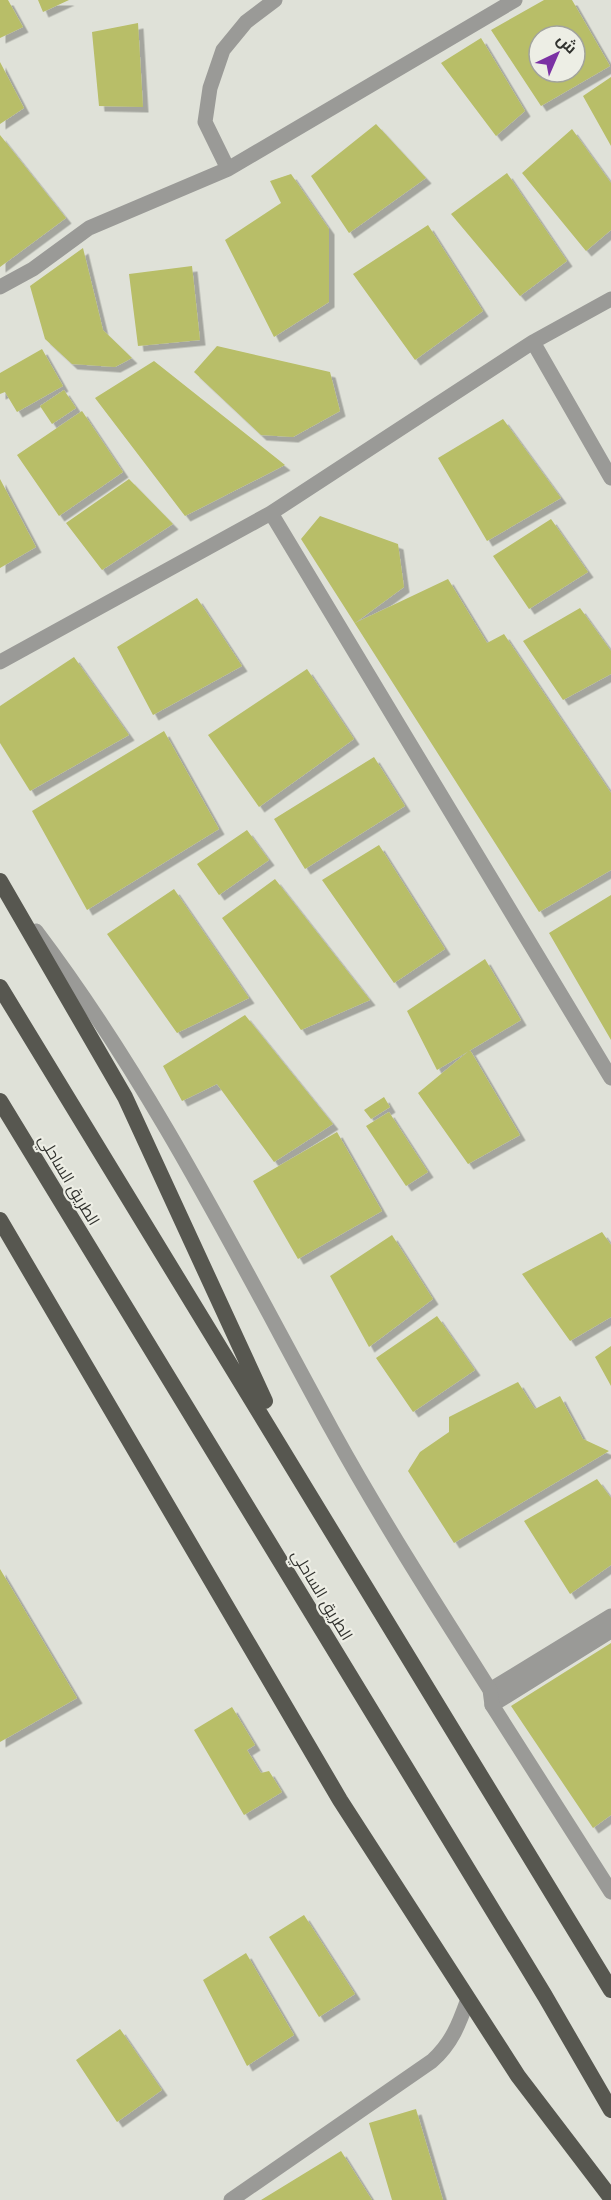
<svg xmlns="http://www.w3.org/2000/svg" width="611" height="2200" font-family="'Fira Sans',Cairo,sans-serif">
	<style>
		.building { fill: #b8be68; fill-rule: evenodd; filter: url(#shadow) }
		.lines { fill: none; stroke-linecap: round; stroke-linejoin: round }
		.minor { stroke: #9a9a97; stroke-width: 15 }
		.tertiary { stroke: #9a9a97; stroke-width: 15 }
		.trunk { stroke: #575750; stroke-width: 16 }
		.labels { text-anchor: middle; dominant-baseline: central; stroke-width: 4.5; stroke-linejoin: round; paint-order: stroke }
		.street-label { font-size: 16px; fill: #31322e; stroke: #edeee5 }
	</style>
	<defs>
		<filter id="shadow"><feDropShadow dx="5.5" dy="5.5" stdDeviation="0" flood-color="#0004"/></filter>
	</defs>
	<rect width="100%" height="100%" fill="#dfe1d8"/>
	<path class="building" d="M0,0H8L23,27L0,38Z
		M38,0H69L43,12Z
		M544,0H572L610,66L541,106L491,30ZM539,36H575V72H539Z
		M138,23L143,107L99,106L92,32Z
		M481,38L525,111L496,136L441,63Z
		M0,62L24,108L0,124Z
		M611,77V146L583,96Z
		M376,124L426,178L349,233L311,176Z
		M572,129L611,183V230L586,251L522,173Z
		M0,135L66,218L0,267Z
		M507,173L567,261L520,296L451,214Z
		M291,174L329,229V302L274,337L225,240L281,203L270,181Z
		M428,225L483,311L415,360L353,274Z
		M83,248L103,330L132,358L115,367L72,364L45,339L30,286Z
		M192,266L200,340L138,346L129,274Z
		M217,346L330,372L340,411L293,437L261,435L194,372Z
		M42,349L63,386L17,412L5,392L0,394V373Z
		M154,361L285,465L185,516L95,398Z
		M64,390L76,408L52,424L40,406Z
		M82,411L123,472L59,516L17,455Z
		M503,419L561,498L487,541L438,458Z
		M0,479L36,547L0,568Z
		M129,479L173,524L102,570L66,523Z
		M320,516L398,544L404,587L355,623L448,579L487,643L504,634L611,793V870L539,912L301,539Z
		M551,519L588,572L529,609L493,556Z
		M197,598L242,666L153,715L117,647Z
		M580,608L611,651V674L563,700L523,641Z
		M74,657L129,735L30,791L0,743V706Z
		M307,669L354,739L259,807L208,735Z
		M164,731L219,829L87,910L32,811Z
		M374,757L405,806L305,869L274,819Z
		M247,830L269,860L219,895L197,864Z
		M379,845L445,949L394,983L322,880Z
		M275,879L370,1000L301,1030L222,918Z
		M174,889L249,998L177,1033L107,934Z
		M611,895V1040L549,933Z
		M485,959L521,1020L437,1070L407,1011Z
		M245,1015L333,1124L274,1162L217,1084L182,1101L163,1066Z
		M470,1050L520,1135L468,1164L418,1093Z
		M384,1097L390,1107L371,1119L364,1110Z
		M389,1112L428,1172L406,1186L366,1126Z
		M337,1132L382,1211L298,1259L253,1181Z
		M602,1232L611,1245V1317L570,1341L522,1274Z
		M392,1235L433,1299L369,1347L330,1276Z
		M437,1316L475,1370L413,1412L376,1358Z
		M611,1346V1386L595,1357Z
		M518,1382L535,1409L560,1396L583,1439L609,1451L454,1543L408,1471L420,1452L449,1432V1417Z
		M597,1479L611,1498V1565L570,1594L524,1521Z
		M0,1569L77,1698L0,1742Z
		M611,1643V1815L593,1828L511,1706Z
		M232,1707L255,1745L247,1750L261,1773L269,1771L282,1792L244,1815L194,1730Z
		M304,1915L355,1994L319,2017L269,1937Z
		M246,1953L294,2035L247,2066L203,1980Z
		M120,2029L162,2090L117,2122L76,2060Z
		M416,2109L443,2200H392L369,2123Z
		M341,2151L372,2200H261Z"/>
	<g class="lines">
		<path class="minor" d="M228,169L205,122L210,88L223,50L246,22L275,0
			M0,287L33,269L89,228L228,169L515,0
			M533,342L611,478
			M271,513L611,1078
			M0,662L271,513L533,342L611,299
			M490,1690L611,1616
			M492,1705L611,1631
			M231,2200L432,2061C452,2043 459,2024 468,1999"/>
		<path class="tertiary" d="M36,931C153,1086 239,1260 332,1430C381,1519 436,1605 490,1690L492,1705L611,1892"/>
		<path class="trunk" d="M0,881L125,1097L265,1401
			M0,987L611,1990
			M0,1101L545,1996L611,2110
			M0,1220L340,1800L518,2076L611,2198"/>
	</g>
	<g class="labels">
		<g class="street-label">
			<text transform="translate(69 1180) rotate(59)">الطريق الساحلي</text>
			<text transform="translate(322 1595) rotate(59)">الطريق الساحلي</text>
		</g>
	</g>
	<g transform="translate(557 54) rotate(44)"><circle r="28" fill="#edeee5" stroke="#a2a39c" stroke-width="1.5"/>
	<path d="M0-4.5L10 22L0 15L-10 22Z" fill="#7b31a4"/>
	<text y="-9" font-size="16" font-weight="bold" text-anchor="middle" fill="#31322e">ش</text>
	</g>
</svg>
